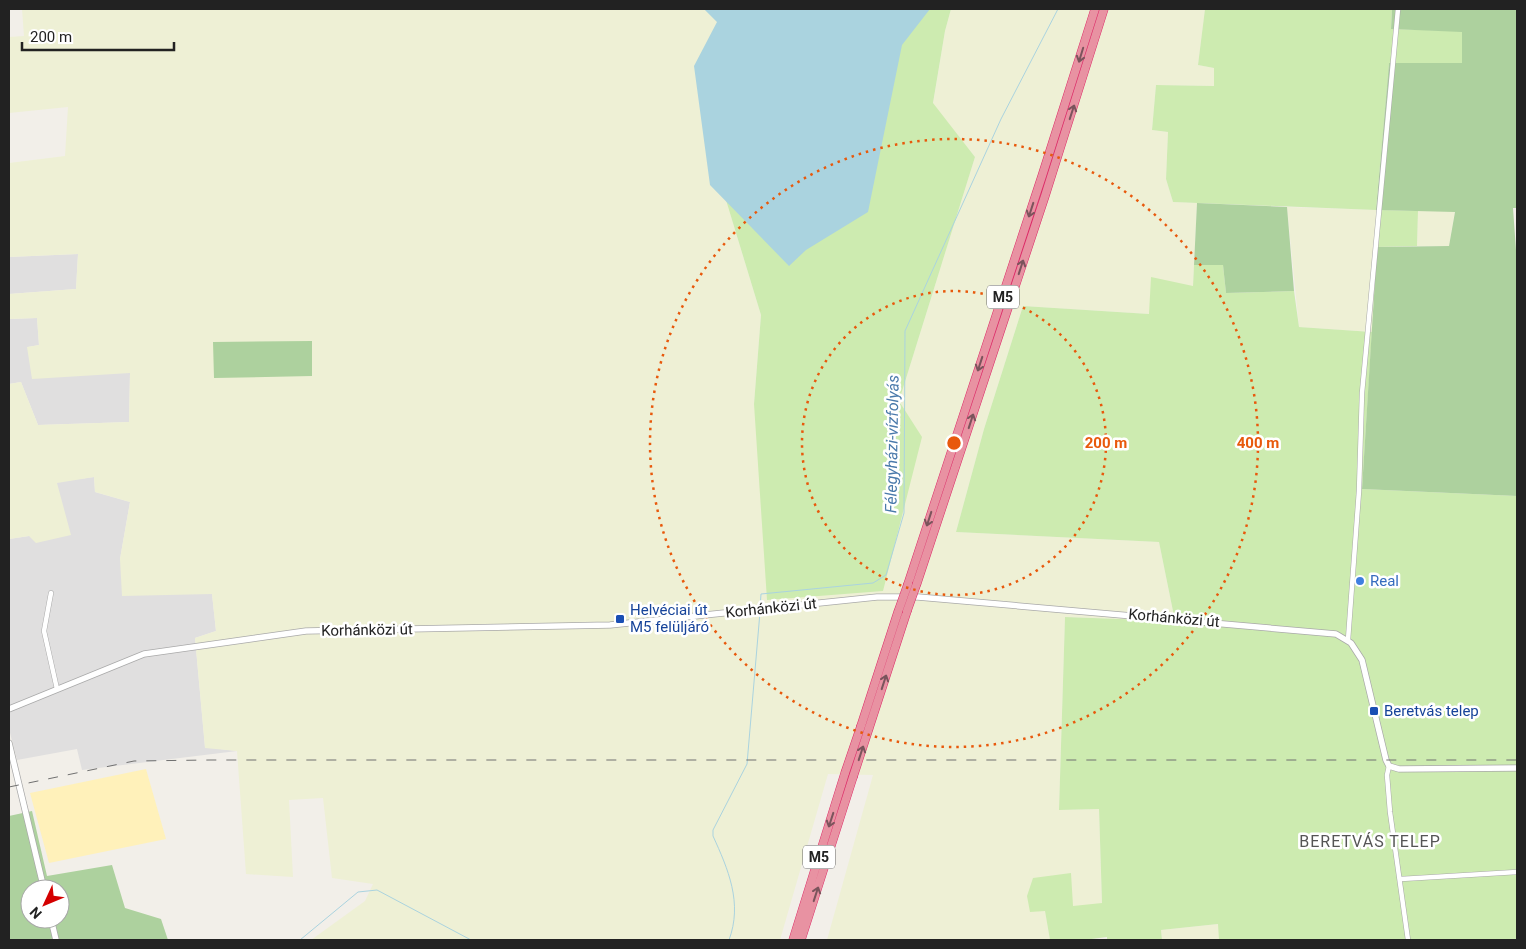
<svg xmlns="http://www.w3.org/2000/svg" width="1526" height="949" font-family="Roboto,sans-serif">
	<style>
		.residential { fill: #e0dfdf }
		.farmland { fill: #eef0d5 }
		.grass { fill: #cdebb0 }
		.forest { fill: #add19e; fill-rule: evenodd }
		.sand { fill: #fff1ba }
		.water { fill: #aad3df }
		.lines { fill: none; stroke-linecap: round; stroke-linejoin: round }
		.stream { stroke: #aad3df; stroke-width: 1 }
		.minor-casing { stroke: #a9a9a9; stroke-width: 5.5 }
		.tertiary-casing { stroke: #a9a9a9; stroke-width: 7 }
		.motorway-casing { stroke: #dc2a67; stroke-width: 9 }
		.minor { stroke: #fff; stroke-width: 4.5 }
		.tertiary { stroke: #fff; stroke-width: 5.5 }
		.motorway { stroke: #e892a2; stroke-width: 8 }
		.rail { stroke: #707070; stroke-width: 1; stroke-dasharray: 10 10; stroke-linecap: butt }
		.motorway-bridge-casing { stroke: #dc2a67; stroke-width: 9; stroke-linecap: butt }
		.motorway-bridge { stroke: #e892a2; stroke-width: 8 }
		.oneway { stroke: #7b545c }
		.ring { fill: none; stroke: #e8590c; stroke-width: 2.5; stroke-dasharray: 2.5 5 }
		.shop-dot { fill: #3f7fe0; stroke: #fff; stroke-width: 2 }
		.transit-dot { fill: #1a4fb4; stroke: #fff; stroke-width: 2 }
		.labels { text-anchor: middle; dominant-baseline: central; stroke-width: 5; stroke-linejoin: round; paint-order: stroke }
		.shield { fill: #fff; stroke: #646464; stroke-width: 1 }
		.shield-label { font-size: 14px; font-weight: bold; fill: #222 }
		.shop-label { font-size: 15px; fill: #366cbe; stroke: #fff; text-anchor: start }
		.street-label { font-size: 15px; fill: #222; stroke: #fff }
		.transit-label { font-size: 15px; fill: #164399; stroke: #fff; text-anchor: start }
		.water-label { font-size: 16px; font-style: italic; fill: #4a7aab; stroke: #fff }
		.neighbourhood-label { font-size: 16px; letter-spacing: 1px; fill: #555; stroke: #fff }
		.centre { fill: #e8590c; stroke: #fff; stroke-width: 2.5 }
		.ring-label { font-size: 15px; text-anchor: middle; font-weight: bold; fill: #e8590c; stroke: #fff; stroke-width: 5; stroke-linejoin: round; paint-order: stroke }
	</style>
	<rect width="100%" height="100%" fill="#f2efe9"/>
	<path class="residential" d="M78,254L76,289L9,294V257Z
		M37,318L39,345L28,347L130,373L129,422L38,425L21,382L9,384V319Z
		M94,477L95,492L130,502L120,559L212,594L216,631L195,638L205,747L237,751L82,770L77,749L17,760L9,729V539L29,536L57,482Z"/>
	<path class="farmland" d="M22,9H737L715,164L761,315L754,404L922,438L899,401L975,157L933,104L945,31L951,9H1205L1198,65L1214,68V86L1156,85L1152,130L1168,132L1166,179L1173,202L1197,203L1193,286L1149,314L1023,306L984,429L956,532L1159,542L1175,621L1065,617L1059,810L1099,809L1102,904L1030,912L1045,910L1050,940H827L873,775L828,774L780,940H311L365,901L373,884L332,878L323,798L289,800L293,877L246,874L237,751L205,748L195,638L216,631L212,594L122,596L120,559L130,502L95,492L94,477L57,483L71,535L36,543L29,536L9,539V384L21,382L38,425L129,422L130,373L32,379L27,347L39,345L37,318L9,319V294L76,289L78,254L9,257V163L65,156L68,107L9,113V37L24,36Z
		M1287,207L1380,210L1372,332L1299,327Z
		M1418,211H1455L1449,246H1417Z
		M1219,924V940H1162L1161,930Z"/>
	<path class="grass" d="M737,9H951L945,31L933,103L975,157L899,401L922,437L883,591L767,600L754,404L761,315L715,164Z
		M1205,9H1392L1391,29L1462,31V63H1389L1376,210L1173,202L1166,179L1168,132L1152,130L1156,85L1214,86V68L1198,65Z
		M1380,210L1418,211L1417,246L1377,247Z
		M1194,265H1223L1226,293L1294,291L1299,327L1372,332L1362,489L1517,496V940H1219L1218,924L1161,930L1162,940H1107V937L1084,940H1050L1045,911L1030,912L1027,896L1033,878L1071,873L1073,906L1102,903L1099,809L1059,810L1065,617L1175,621L1159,542L956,532L984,429L1023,306L1149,314L1151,277L1193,286Z"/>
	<path class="forest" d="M1392,9H1517V208H1513L1517,264V496L1362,489L1377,247L1449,246L1455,212L1376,210L1389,63H1462V32L1391,29Z
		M1197,203L1287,207L1294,291L1226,293L1223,265H1194Z
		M312,341V376L214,378L213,342Z
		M32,811L47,876L112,865L125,908L161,919L168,940H9V816ZM30,889H60V919H30Z"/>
	<path class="sand" d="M146,769L166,839L49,863L30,793Z"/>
	<path class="water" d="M704,9H930L902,45L868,212L806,250L789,266L710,185L694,66L717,22Z"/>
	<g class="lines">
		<path class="stream" d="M760,608L761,594L873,583L886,575L904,513L905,331L1001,119L1058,9
			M300,940L358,892L377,890L471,940
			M729,940C743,903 728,869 713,836V830L747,764L760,612"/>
		<g class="minor-casing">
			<path id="minor" d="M51,593L44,631L57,689
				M1348,640L1359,491L1362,393L1398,9
				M1389,766L1387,775L1390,812L1408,940
				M1401,879L1517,872"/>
		</g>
		<g class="tertiary-casing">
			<path id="tertiary" d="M9,709L144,654L306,631L610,625L877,597H918L1336,634L1351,643L1362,660L1386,760L1389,766L1399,769L1517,768
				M9,743L44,889
				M51,919L56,940"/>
		</g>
		<g class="motorway-casing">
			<path id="motorway" d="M917,583L1045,196L1104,9
				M908,584L1042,176L1095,9
				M861,726L898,612
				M869,728L907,611
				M793,940L845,773
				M801,940L853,777"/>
		</g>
		<use href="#minor" class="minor"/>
		<use href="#tertiary" class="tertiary"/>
		<use href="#motorway" class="motorway"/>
		<path class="rail" d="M9,787L134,761L210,760H1517"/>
		<g class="motorway-bridge-casing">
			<path id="motorway-bridge" d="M907,611L917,583
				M898,612L908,584
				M845,773L861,726
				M853,777L869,728"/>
		</g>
		<use href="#motorway-bridge" class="motorway-bridge"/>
	</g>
	<defs><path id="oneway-shaft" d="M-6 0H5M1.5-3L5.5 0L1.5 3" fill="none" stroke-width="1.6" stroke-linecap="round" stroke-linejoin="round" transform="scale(1.25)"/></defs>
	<g class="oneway">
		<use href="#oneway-shaft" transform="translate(1081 55) rotate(107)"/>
		<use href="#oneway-shaft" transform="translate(1072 112) rotate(-72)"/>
		<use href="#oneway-shaft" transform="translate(1031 210) rotate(108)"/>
		<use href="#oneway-shaft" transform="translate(1021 267) rotate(-72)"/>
		<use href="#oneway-shaft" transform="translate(980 364) rotate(108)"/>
		<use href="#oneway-shaft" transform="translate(971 421) rotate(-72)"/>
		<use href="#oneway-shaft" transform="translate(929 519) rotate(108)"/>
		<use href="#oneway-shaft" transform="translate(884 682) rotate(-72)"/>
		<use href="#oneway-shaft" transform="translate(861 753) rotate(-72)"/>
		<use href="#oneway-shaft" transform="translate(831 820) rotate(108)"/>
		<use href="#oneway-shaft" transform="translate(816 894) rotate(-72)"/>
	</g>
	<g class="ring">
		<circle cx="954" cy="443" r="152"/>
		<circle cx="954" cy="443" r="304"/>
	</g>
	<circle class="shop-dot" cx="1360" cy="581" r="5"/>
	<g class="transit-dot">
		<rect x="615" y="614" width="10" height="10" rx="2.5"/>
		<rect x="1369" y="706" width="10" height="10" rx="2.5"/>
	</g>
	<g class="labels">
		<g class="shield">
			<rect x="987" y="285.5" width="32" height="23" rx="4"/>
			<rect x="803" y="845.5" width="32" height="23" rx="4"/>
		</g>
		<g class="shield-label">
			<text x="1003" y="297">M5</text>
			<text x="819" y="857">M5</text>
		</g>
		<g class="shop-label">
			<text x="1370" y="581">Real</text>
		</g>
		<g class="street-label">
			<text transform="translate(771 608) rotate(-6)">Korhánközi út</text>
			<text transform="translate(1174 618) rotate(5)">Korhánközi út</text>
			<text transform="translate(367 630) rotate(-1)">Korhánközi út</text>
		</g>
		<g class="transit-label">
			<text x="630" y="610">Helvéciai út<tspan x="630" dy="17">M5 felüljáró</tspan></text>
			<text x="1384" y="711">Beretvás telep</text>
		</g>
		<g class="water-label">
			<text transform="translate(892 444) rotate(-89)">Félegyházi-vízfolyás</text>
		</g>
		<g class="neighbourhood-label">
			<text x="1370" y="841">BERETVÁS TELEP</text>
		</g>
	</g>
	<circle cx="954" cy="443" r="8" class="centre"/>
	<g class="ring-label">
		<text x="1106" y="448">200 m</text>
		<text x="1258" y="448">400 m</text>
	</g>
	<rect width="1526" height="949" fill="none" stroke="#222222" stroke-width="20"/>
	<g transform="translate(45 904) rotate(226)"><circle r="24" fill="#ffffff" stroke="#a7a7a7"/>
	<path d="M0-4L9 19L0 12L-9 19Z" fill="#d40000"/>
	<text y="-8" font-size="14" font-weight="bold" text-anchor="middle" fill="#222222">N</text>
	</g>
	<path d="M22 42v8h152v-8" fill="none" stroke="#222222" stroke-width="2.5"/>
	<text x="30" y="42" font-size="15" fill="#222222" stroke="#ffffff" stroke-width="4" paint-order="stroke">200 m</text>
</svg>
